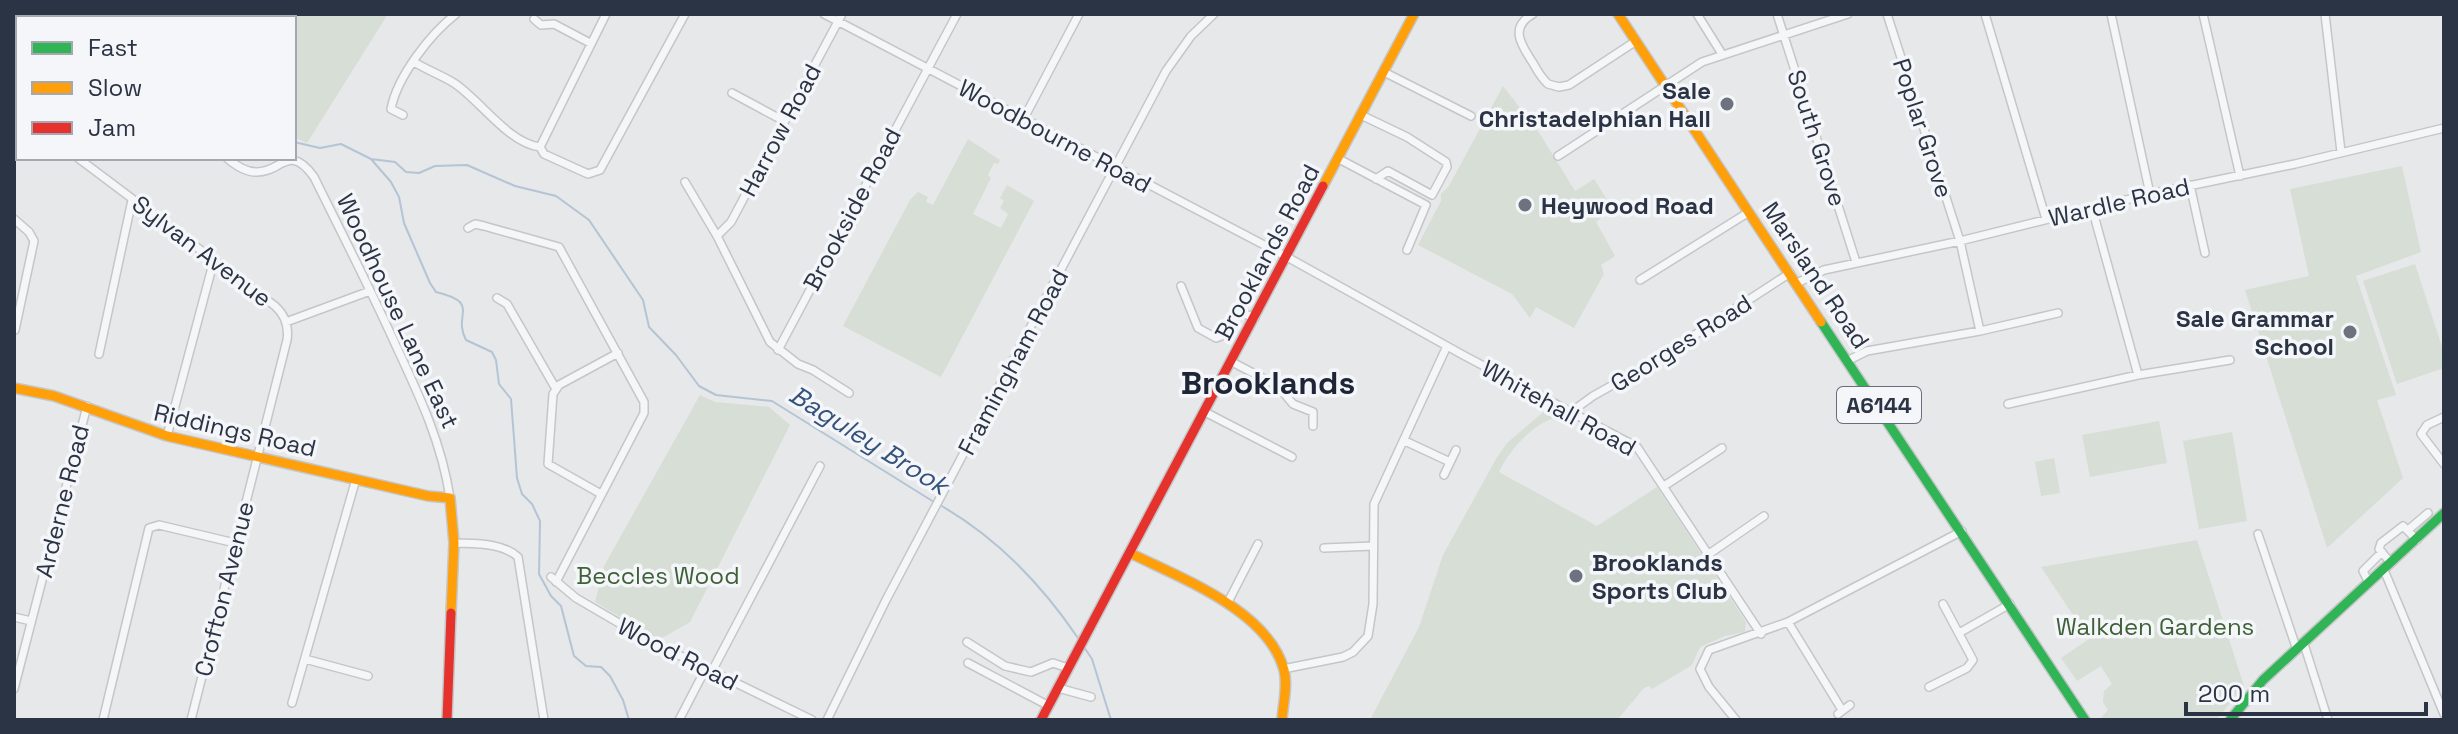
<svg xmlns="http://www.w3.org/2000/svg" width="2458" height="734" font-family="'Space Grotesk',sans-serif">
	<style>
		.green { fill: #d6ded6 }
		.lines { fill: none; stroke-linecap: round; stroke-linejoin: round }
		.stream { stroke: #b4c4d5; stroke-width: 2 }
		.street-casing { stroke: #c4c6c8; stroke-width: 10 }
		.fast-casing { stroke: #c4c6c8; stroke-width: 12 }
		.slow-casing { stroke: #c4c6c8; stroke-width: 12 }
		.jam-casing { stroke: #c4c6c8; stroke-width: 12 }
		.street { stroke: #f5f6f7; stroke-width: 7 }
		.fast { stroke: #30b455; stroke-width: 9 }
		.slow { stroke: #ff9f0a; stroke-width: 9 }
		.jam { stroke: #e5322d; stroke-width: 9 }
		.poi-dot { fill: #6c737f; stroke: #f4f6f9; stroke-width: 3 }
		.labels { text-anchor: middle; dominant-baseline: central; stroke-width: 7; stroke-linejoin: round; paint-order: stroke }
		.shield { fill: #f4f6f9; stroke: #676e7b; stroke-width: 2 }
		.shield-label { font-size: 22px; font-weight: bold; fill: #2b3445 }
		.poi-label { font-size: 24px; font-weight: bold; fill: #2b3445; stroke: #f4f6f9; text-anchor: end }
		.street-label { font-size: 24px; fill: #2b3445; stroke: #f4f6f9 }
		.park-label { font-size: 24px; fill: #3f6138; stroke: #f4f6f9 }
		.water-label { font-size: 26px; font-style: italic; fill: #34527a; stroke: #f4f6f9 }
		.district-label { font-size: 32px; font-weight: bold; fill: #1d2536; stroke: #f4f6f9 }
	</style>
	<rect width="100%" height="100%" fill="#e6e8ea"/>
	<path class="green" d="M14,14H388L307,143L294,137V18H18V56L14,53Z
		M1503,86L1540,134L1575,191L1594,179L1613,209L1596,222L1615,256L1601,265L1604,274L1574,328L1536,307L1530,318L1512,294L1418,245L1441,201V194L1449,186Z
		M968,139L1000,160L998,164L994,163L988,175L991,178L973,214L1001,228L1008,214L1000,208L1004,201L1000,198L1007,185L1034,201L941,377L843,326L910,200L918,192L928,197L926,202L933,205Z
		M2402,166L2421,252L2356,276L2396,395L2377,400L2403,478L2327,548L2245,290L2309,276L2290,189Z
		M2415,264L2444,353V368L2397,384L2363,281Z
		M700,395L715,402L769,407L790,425L690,622L662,638L652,636L595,602L604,566Z
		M1548,408L1560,416C1534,422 1510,449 1499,472L1597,526L1657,487L1746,622L1745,632L1725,636L1700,647L1692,665L1652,689L1649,686L1644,688L1617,720H1370L1419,627L1443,555L1496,459L1507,443Z
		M2159,421L2167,463L2090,477L2082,435Z
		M2232,432L2247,521L2199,529L2183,441Z
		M2054,458L2060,493L2041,496L2035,462Z
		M2197,540L2244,686L2216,720H2099L2108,710L2103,702L2104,691L2112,684L2101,666L2077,681L2061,658L2089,639L2041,567Z"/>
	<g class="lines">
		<path class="stream" d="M109,14L116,18
			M294,142L320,148L341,144L371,159L391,182L399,197L404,223L430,283L436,292C482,303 452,314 466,340L492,352L496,360L499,384L511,399L517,478L522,494L532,504L540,521L539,574L551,596L561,606L574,656L586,666L601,667L610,676L623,700L629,720
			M371,159L395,162L406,172L419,173L435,166L467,165L515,186L556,196L589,220L643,300L649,327L676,355L699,386L716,395L772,401L934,502
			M940,505C996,537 1042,585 1078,638
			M1084,647L1092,659L1111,720"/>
		<g class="street-casing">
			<path id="street" d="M824,14L1287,257L1463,355L1637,447L1761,634
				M1533,14C1509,27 1521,45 1533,63C1537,70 1541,78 1548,84L1559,87L1569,85L1636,41
				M1697,14L1722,54
				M1777,14L1856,262
				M1887,14L1960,241L1980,331
				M1985,14L2046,219
				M2111,14L2150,194
				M2203,14L2240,176
				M2325,14L2341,152
				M534,19L541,25L554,24L590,43
				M414,62C427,70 441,75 454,83C480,100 508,143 540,147
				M1384,72L1471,116
				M732,93L784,121
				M403,115L391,109C397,77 430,34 456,14
				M1361,115L1407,137L1446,162L1447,167L1432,195L1388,171L1376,179
				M14,120L18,115
				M1023,120L1079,14
				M540,147L544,154L588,174L600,170L685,14
				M540,147L606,14
				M1558,156L1702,62L1848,14
				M78,158L275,306C285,315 289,326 287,340L191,720
				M227,158C235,165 245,172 256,172C281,173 289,142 314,177C342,234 371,290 397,348C420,397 442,444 450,498
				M1339,159L1426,205L1407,250
				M685,182L717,236L770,342L798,364L813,370L849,393
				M2190,185L2205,253
				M2092,208L2138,375
				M14,219L29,232L34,241L15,330
				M468,228L475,224L484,226L559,247L644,402V413L556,582
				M717,236L731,222L842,14
				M1640,280L1749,212
				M1797,283L1824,270L1960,241L2150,194L2295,164L2444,128
				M1181,286L1198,328L1216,338L1229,333L1235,310L1255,318
				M497,298L507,304L556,389
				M286,322L370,291
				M778,350L957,14
				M99,354L132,200
				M1849,360L1867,351L1980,331L2058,313
				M1232,362L1278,386L1293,404L1313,412V426
				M2008,404L2138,375L2230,360
				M1205,412L1292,457
				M1571,412L1593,396L1650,364L1790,273
				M2444,417L2427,425L2421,434L2444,464
				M167,436L214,260
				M1405,441L1450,462
				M1444,475L1456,450
				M1664,486L1722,448
				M601,494L548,464L553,394L559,385L618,353
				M2408,530L2428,513
				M2258,534L2297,650
				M454,543C475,544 501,542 518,557L544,720
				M1324,548L1373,546
				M1709,554L1764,516
				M2391,563L2379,549L2381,543L2403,526L2417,540
				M2384,570L2444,714
				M551,577L576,598L648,640L812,720
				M2369,583L2363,571L2382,552
				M1227,604L1258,544
				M14,617L31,621
				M1788,622L1842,710
				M1959,633L2010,604
				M967,642L1005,666L1031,672L1053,663L1068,668
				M2304,644L2328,720
				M305,659L368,676
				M968,663L1049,706
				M1283,669L1343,657L1353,652L1368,636L1373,604L1374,504L1447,346
				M711,673L820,466
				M1929,687L1967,668L1973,660L1943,604
				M1058,688L1091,697
				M14,689L87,406
				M292,703L356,479
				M1838,714L1850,705
				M103,720L149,528L159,525L235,543
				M679,720L705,670
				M827,720L886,600L1166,71L1191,36L1214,14
				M1736,720L1709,687L1700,669L1709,650L1788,622L1962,531"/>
		</g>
		<g class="fast-casing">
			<path id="fast" d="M1821,322L2085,720
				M2230,720L2263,680L2444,513"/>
		</g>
		<g class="slow-casing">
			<path id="slow" d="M1618,14L1821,322
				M1323,186L1414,14
				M14,388L54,396L167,436L428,496L450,498L454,543L451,613
				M1130,553C1180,578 1268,610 1284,670C1288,686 1283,704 1282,720"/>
		</g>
		<g class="jam-casing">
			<path id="jam" d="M447,720L451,613
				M1041,720L1323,186"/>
		</g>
		<use href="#street" class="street"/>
		<use href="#fast" class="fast"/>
		<use href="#slow" class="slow"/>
		<use href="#jam" class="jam"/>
	</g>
	<g class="poi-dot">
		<circle cx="1727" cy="104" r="8"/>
		<circle cx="1525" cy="205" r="8"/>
		<circle cx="2350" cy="332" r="8"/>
		<circle cx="1576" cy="576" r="8"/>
	</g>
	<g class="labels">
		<rect class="shield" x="1837" y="387" width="84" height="36" rx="6"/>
		<g class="shield-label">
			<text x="1879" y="405">A6144</text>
		</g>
		<g class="poi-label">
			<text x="1711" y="90">Sale<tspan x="1711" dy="28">Christadelphian Hall</tspan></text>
			<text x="1541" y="205" text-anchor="start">Heywood Road</text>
			<text x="2334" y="318">Sale Grammar<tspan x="2334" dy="28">School</tspan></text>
			<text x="1592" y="562" text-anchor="start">Brooklands<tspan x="1592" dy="28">Sports Club</tspan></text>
		</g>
		<g class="street-label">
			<text transform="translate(1923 128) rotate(72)">Poplar Grove</text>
			<text transform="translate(780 130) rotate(-62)">Harrow Road</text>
			<text transform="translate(1055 136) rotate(28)">Woodbourne Road</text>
			<text transform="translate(1817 138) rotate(72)">South Grove</text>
			<text transform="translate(2119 202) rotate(-13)">Wardle Road</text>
			<text transform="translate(852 209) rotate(-62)">Brookside Road</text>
			<text transform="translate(202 251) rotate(37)">Sylvan Avenue</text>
			<text transform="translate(1267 252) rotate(-62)">Brooklands Road</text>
			<text transform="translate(1816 275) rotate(56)">Marsland Road</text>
			<text transform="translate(398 311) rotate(65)">Woodhouse Lane East</text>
			<text transform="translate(1681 343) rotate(-32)">Georges Road</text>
			<text transform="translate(1013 362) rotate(-62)">Framingham Road</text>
			<text transform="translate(1559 408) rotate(29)">Whitehall Road</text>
			<text transform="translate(235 430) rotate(13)">Riddings Road</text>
			<text transform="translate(62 501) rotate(-76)">Arderne Road</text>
			<text transform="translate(224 589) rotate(-76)">Crofton Avenue</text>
			<text transform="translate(678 654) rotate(27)">Wood Road</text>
		</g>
		<g class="park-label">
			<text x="658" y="575">Beccles Wood</text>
			<text x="2155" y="626">Walkden Gardens</text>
		</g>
		<g class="water-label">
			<text transform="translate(869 440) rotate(32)">Baguley Brook</text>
		</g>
		<g class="district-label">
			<text x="1268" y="383">Brooklands</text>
		</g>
	</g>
	<rect width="2458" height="734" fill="none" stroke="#2b3445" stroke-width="32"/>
	<rect x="16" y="16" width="280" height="144" fill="#f4f6f9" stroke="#a4a8b1" stroke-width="2"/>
	<rect x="32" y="42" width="40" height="12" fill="#30b455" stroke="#a4a8b1" stroke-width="2"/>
	<text x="88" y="56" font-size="24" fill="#2b3445">Fast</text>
	<rect x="32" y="82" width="40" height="12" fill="#ff9f0a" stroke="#a4a8b1" stroke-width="2"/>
	<text x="88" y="96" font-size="24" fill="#2b3445">Slow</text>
	<rect x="32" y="122" width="40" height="12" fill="#e5322d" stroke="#a4a8b1" stroke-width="2"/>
	<text x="88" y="136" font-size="24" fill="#2b3445">Jam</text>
	<path d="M2186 702v12h240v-12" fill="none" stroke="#2b3445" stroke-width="4"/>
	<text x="2198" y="702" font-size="24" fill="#2b3445" stroke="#f4f6f9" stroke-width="6" paint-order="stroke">200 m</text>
</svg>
